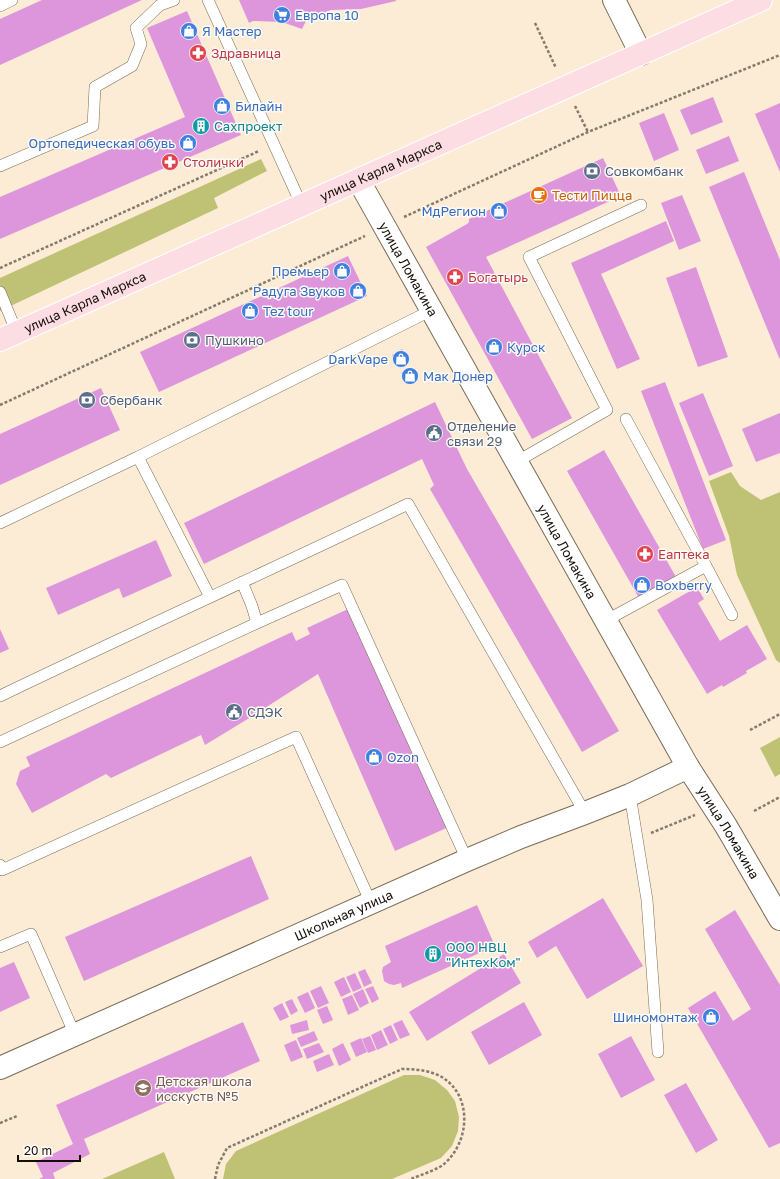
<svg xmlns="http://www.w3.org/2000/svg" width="780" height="1179" font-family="'Golos Text',sans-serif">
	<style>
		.green { fill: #bfc274 }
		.building { fill: #dd95dc }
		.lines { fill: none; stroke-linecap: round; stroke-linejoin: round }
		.lane-casing { stroke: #786b56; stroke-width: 12 }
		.street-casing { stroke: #786b56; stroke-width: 24 }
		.secondary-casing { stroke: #786b56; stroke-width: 24 }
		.primary-casing { stroke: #fff; stroke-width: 24 }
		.path { stroke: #857a6b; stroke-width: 2.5; stroke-dasharray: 3 2; stroke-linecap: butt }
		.lane { stroke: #fff; stroke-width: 11 }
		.street { stroke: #fff; stroke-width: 22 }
		.secondary { stroke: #fff; stroke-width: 22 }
		.primary { stroke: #fddde4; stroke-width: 22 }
		.labels { text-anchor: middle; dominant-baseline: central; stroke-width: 3; stroke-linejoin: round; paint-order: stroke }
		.shop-label { font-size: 13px; fill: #366cbe; stroke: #fefbf7; text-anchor: start }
		.health-label { font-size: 13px; fill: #be3a42; stroke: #fefbf7; text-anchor: start }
		.culture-label { font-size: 13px; fill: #0d838f; stroke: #fefbf7; text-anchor: start }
		.street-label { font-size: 13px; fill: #130e06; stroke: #fefbf7 }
		.service-label { font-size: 13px; fill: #4e5e75; stroke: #fefbf7; text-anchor: start }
		.food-label { font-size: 13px; fill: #c56008; stroke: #fefbf7; text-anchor: start }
		.education-label { font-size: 13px; fill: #785e54; stroke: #fefbf7; text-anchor: start }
	</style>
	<rect width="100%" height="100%" fill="#fcecd5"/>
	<path class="green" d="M261,159L267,171L214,198L218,208L0,311V278Z
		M731,472L740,486L761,500L780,492V663L776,660L737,575L729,536L709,481Z
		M780,737V774L775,777L760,748Z
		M404,1075H420L435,1080L447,1090L455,1101L459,1117L458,1131L452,1146L441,1158L392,1179H223L226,1164L236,1151Z
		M164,1152L175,1179H102Z"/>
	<path class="building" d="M42,0H142L0,65V19Z
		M239,0H396V1L361,9L331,10L307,19L302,29L282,22L253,21L249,23Z
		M187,11L241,135L0,239V197L185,117L147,28Z
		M713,97L723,122L691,135L680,110Z
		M780,103V172L755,114Z
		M664,113L679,150L654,161L639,123Z
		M729,136L739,161L706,174L696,150Z
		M603,158L621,196L486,257L572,418L532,439L426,247L467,224L469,222V219Z
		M744,172L780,260V360L709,187Z
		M682,195L701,241L679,250L661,203Z
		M666,221L674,241L601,274L640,359L617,369L571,263Z
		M348,256L367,296L159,392L140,352Z
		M696,267L728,357L698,367L666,278Z
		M402,349L409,362L399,367L392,355Z
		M411,367L418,380L408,385L401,373Z
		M665,382L726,540L703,549L641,391Z
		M101,388L120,430L0,485V434Z
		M703,393L733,466L709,476L679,403Z
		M435,402L467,469L619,731L582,752L430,489L434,485L422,459L204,564L184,523Z
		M780,413V453L756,462L742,429Z
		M604,450L676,577L639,598L567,471Z
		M156,540L172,576L123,598L119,588L58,615L46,588Z
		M697,587L704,599L698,603L720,641L747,625L767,659L746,671L747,673L723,687L722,685L707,694L657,610Z
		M348,609L451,826L395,851L318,674L251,717L205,745L201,735L111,778L106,774L32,813L16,784L20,771L30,766L26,757L292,632L296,641L310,634L307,628Z
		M0,629L9,649L0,653Z
		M251,856L269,899L84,981L65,937Z
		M603,898L643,966L587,999L556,946L537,958L528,942Z
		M477,905L495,946L402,988L401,983L394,985L389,984L384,981L382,971L383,967L391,962L385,946Z
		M735,910L780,985V1143L769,1148L688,1008L715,991L733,1021L751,1009L705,929Z
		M504,954L521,983L427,1041L409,1012Z
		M14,962L30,998L0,1012V968Z
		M365,969L372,983L364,987L358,972Z
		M355,973L362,988L353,992L346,977Z
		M344,977L351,992L341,997L334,982Z
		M321,986L329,1003L318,1008L310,991Z
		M373,986L379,999L372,1003L365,989Z
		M363,989L369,1003L360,1008L353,994Z
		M308,992L315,1008L305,1013L297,997Z
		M352,995L359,1010L348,1015L342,999Z
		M292,999L298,1011L291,1015L285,1002Z
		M524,1002L542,1035L489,1065L471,1032Z
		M282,1003L289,1017L280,1021L273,1008Z
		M327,1006L333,1020L323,1024L317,1010Z
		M307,1020L309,1030L292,1034L290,1025Z
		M402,1020L410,1035L400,1039L393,1024Z
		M243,1022L260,1061L84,1139L90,1154L53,1173L55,1179H39L43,1177L36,1162L73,1144L56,1105Z
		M391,1025L398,1040L390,1044L383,1029Z
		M381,1030L388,1045L377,1050L371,1035Z
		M314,1031L318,1040L301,1047L297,1038Z
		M370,1036L376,1050L368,1053L362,1039Z
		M631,1036L655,1080L621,1098L598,1054Z
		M361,1038L367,1052L356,1057L350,1043Z
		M296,1040L303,1057L291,1062L284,1045Z
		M319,1043L324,1052L307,1059L303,1049Z
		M343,1043L351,1060L339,1066L332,1049Z
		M329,1054L334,1065L317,1072L313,1061Z
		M686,1083L718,1140L696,1153L664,1095Z"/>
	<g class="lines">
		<g class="lane-casing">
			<path id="lane" d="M208,0L302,206
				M0,6L12,0
				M0,166L93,126L95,87L132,66L141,44L136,28L160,5L174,0
				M0,292L17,333
				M138,457L432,310
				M516,462L607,410L529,257L641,205
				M0,523L138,457L210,597
				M706,566L732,615
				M242,582L252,606L257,623L342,585L467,860
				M605,621L706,566L626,419
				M0,696C135,631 273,569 408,504L585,813
				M0,742L257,623
				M630,795L647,900L658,1052
				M0,865L2,870L296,737L371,903
				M0,947L31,934L75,1035"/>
		</g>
		<g class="street-casing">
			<g id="street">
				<path id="s1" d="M0,1068L467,860L521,837L585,813L630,795L688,767"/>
			</g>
		</g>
		<g class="secondary-casing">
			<g id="secondary">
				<path d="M614,0L641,54"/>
				<path id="s2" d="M359,181L688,767L726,826L780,919"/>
			</g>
		</g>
		<g class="primary-casing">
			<g id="primary">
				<path id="s3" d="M0,340L761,0"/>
			</g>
		</g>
		<path class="path" d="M535,23L556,68
			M575,106L588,132
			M404,217L588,132L780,55
			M0,268L259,151
			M0,405L365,236
			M750,730L780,714
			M754,811L780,797
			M651,833L695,815
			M0,1123L17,1116
			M215,1179L218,1165L227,1148L402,1069C414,1069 426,1070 438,1075C473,1092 471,1141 444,1164C437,1170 420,1175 411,1179"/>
		<use href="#lane" class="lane"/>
		<use href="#street" class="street"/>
		<use href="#secondary" class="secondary"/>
		<use href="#primary" class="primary"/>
	</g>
	<defs>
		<g id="supermarket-disc" transform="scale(0.9)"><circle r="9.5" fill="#3f7fe0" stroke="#fefbf7"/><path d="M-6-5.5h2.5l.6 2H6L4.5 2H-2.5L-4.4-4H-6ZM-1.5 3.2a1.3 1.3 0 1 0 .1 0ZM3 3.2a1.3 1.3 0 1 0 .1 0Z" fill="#fff"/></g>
		<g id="shop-disc" transform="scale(0.9)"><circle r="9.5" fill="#3f7fe0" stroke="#fefbf7"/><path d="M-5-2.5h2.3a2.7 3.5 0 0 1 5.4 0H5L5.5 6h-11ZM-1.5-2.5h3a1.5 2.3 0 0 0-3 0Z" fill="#fff"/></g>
		<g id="pharmacy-disc" transform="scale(0.9)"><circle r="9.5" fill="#e0444e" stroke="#fefbf7"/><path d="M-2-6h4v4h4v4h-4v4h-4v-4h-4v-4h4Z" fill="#fff"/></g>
		<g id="building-disc" transform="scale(0.9)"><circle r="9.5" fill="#0f9aa8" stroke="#fefbf7"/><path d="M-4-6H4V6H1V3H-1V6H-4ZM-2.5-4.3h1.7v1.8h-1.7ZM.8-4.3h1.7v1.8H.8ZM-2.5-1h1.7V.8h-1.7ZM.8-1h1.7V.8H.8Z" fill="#fff"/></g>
		<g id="bank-disc" transform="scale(0.9)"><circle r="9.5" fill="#5c6f8a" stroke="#fefbf7"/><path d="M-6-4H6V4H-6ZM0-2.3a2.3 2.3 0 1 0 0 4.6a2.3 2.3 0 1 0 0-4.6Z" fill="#fff"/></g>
		<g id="cafe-disc" transform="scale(0.9)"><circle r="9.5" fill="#e8710a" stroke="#fefbf7"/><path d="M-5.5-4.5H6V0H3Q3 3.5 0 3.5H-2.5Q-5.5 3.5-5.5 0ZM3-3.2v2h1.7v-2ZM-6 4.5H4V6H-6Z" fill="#fff"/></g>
		<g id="civic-disc" transform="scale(0.9)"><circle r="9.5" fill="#5c6f8a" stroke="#fefbf7"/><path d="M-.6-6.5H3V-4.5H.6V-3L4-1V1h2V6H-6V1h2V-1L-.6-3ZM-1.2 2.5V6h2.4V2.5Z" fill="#fff"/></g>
		<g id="school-disc" transform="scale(0.9)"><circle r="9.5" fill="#8d6e63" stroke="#fefbf7"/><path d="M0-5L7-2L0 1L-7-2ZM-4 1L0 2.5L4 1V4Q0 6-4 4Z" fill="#fff"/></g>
	</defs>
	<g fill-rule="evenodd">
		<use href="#supermarket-disc" x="282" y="15"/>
		<use href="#shop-disc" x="189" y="31"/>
		<use href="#pharmacy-disc" x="198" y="53"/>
		<use href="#shop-disc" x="222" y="106"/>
		<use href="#building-disc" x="201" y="126"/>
		<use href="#shop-disc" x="188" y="143"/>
		<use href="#pharmacy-disc" x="170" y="162"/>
		<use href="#bank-disc" x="592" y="171"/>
		<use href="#cafe-disc" x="539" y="195"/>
		<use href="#shop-disc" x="499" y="211"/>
		<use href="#shop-disc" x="342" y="271"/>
		<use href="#pharmacy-disc" x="455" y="277"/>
		<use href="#shop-disc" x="358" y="291"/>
		<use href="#shop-disc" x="250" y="311"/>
		<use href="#bank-disc" x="192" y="340"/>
		<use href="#shop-disc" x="494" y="347"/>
		<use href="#shop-disc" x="401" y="359"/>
		<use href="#shop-disc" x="410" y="376"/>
		<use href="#bank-disc" x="87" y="400"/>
		<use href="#civic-disc" x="434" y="433"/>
		<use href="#pharmacy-disc" x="645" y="554"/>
		<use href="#shop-disc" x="642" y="585"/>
		<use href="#civic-disc" x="234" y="712"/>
		<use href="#shop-disc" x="374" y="757"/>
		<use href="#building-disc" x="433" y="954"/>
		<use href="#shop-disc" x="711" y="1017"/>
		<use href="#school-disc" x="143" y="1088"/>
	</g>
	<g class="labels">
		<g class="shop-label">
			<text x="295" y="15">Европа 10</text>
			<text x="202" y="31">Я Мастер</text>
			<text x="235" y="106">Билайн</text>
			<text x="175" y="143" text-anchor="end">Ортопедическая обувь</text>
			<text x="486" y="211" text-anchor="end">МдРегион</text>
			<text x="329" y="271" text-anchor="end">Премьер</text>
			<text x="345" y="291" text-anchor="end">Радуга Звуков</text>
			<text x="263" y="311">Tez tour</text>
			<text x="507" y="347">Курск</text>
			<text x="388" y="359" text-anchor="end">DarkVape</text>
			<text x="423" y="376">Мак Донер</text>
			<text x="655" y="585">Boxberry</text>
			<text x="387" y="757">Ozon</text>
			<text x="698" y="1017" text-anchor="end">Шиномонтаж</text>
		</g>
		<g class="health-label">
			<text x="211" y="53">Здравница</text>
			<text x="183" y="162">Столички</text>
			<text x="468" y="277">Богатырь</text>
			<text x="658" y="554">Еаптека</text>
		</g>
		<g class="culture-label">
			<text x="214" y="126">Сахпроект</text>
			<text x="446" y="947">ООО НВЦ<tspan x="446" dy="15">"ИнтехКом"</tspan></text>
		</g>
		<g class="street-label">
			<text stroke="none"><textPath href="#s3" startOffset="417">улица Карла Маркса</textPath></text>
			<text stroke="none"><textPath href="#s2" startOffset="101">улица Ломакина</textPath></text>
			<text stroke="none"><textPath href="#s3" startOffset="93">улица Карла Маркса</textPath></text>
			<text stroke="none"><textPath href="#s2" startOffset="425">улица Ломакина</textPath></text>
			<text stroke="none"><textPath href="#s2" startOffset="749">улица Ломакина</textPath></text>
			<text stroke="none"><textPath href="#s1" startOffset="376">Школьная улица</textPath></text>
		</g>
		<g class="service-label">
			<text x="605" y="171">Совкомбанк</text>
			<text x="205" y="340">Пушкино</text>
			<text x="100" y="400">Сбербанк</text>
			<text x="447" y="426">Отделение<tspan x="447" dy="15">связи 29</tspan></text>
			<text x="247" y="712">СДЭК</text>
		</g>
		<g class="food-label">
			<text x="552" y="195">Тести Пицца</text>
		</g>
		<g class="education-label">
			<text x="156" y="1081">Детская школа<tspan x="156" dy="15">исскуств №5</tspan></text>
		</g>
	</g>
	<path d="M18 1155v6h62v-6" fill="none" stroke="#130e06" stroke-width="2"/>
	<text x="24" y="1155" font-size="12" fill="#130e06" stroke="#fefbf7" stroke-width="3" paint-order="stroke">20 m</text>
</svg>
